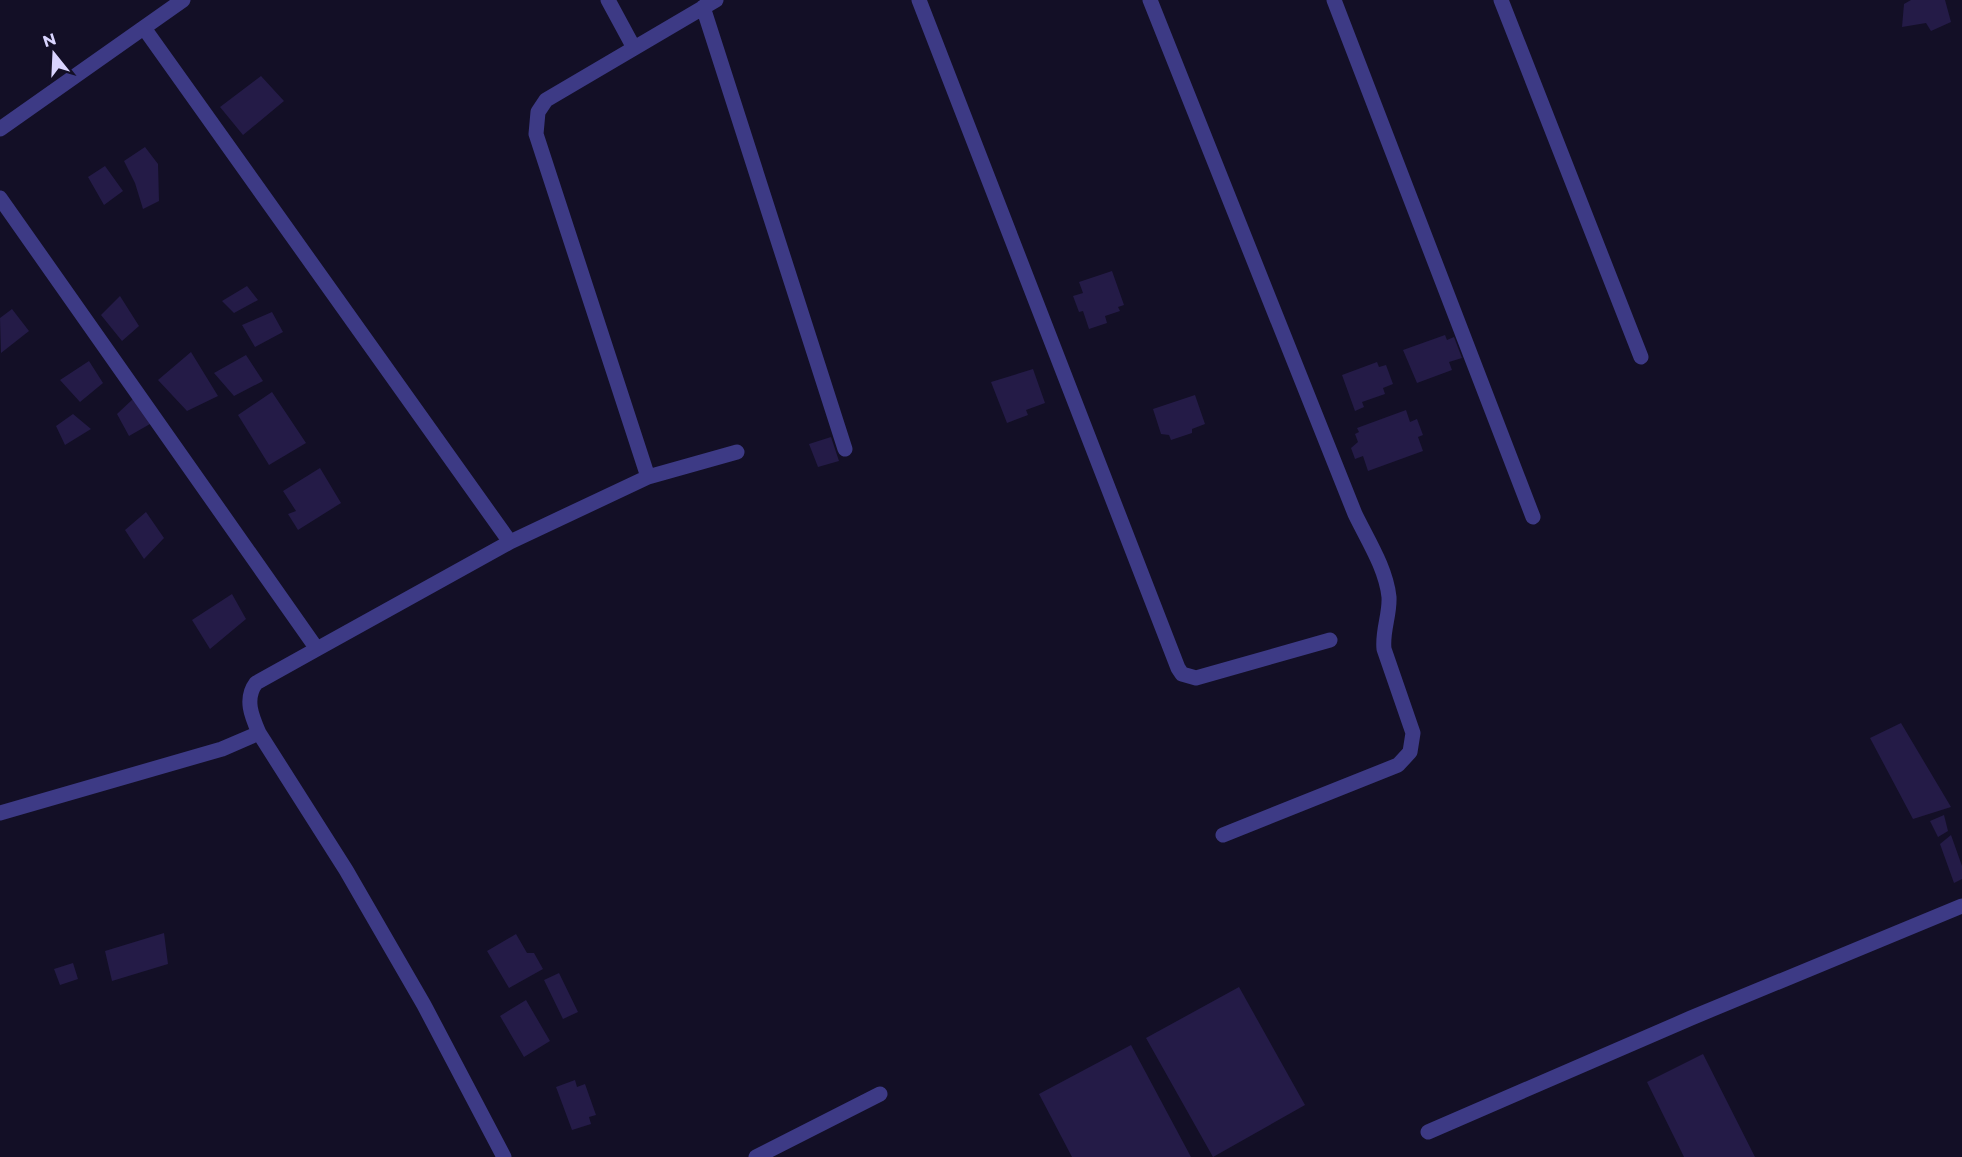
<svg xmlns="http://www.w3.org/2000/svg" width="1962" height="1157" font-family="Montserrat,sans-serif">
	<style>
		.building { fill: #241b47 }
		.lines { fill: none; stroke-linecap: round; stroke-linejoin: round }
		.minor { stroke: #3d3a85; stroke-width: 15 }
	</style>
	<rect width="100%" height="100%" fill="#130f26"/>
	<path class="building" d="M1911,0H1945L1951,22L1931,31L1926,23L1902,27L1904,4Z
		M261,76L284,101L243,135L220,107Z
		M145,147L158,164L159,201L143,209L135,183L124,161Z
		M105,166L123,191L104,205L88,177Z
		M1112,271L1124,305L1118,307L1120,311L1105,316L1107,323L1089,329L1083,311L1079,312L1073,296L1083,293L1079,282Z
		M247,286L258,300L234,313L222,301Z
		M120,296L139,326L122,341L101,315Z
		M12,309L29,331L1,353L0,318Z
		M272,312L283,332L255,347L242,325Z
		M1445,335L1447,340L1454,337L1462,358L1449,362L1452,370L1417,383L1403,350Z
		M191,352L218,396L187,411L158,380Z
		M246,355L263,381L234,396L214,373Z
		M89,361L103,383L80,402L60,380Z
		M1377,362L1379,367L1386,365L1393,384L1383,388L1385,394L1362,402L1364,407L1355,411L1342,375Z
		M1033,369L1045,403L1026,410L1028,415L1007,423L991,382Z
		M272,392L306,443L269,465L238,415Z
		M1195,395L1205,424L1192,429V433L1171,440L1169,435L1161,434L1153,409Z
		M134,398L150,424L129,436L117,414Z
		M1406,410L1410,422L1417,419L1423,435L1418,437L1423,451L1368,471L1363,456L1355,459L1351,448L1358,442L1355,434L1359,432L1357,428Z
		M73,414L91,429L65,445L56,426Z
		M831,437L839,461L818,467L809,444Z
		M320,468L341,503L298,530L288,514L296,511L283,491Z
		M146,512L164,538L144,559L125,530Z
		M232,594L246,619L210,649L192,620Z
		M1901,723L1951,807L1913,819L1870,738Z
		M1944,815L1948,831L1938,837L1930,821Z
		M1951,835L1962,866V879L1954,883L1940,844Z
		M164,933L168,964L112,981L105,951Z
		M516,934L527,953H534L543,969L509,988L487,951Z
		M73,963L78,979L60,985L54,969Z
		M559,973L578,1012L563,1019L544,980Z
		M1239,987L1305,1105L1213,1157L1146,1038Z
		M526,1000L550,1041L524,1057L500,1016Z
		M1131,1045L1191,1157H1072L1039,1094Z
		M1703,1054L1755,1157H1684L1647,1082Z
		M575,1080L577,1087L585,1084L596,1115L589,1117L591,1124L572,1130L556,1087Z"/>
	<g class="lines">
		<path class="minor" d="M608,0L634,48
			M716,0L546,100L538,112L536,134L648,477L737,452
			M919,0L1178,668L1182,674L1196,678L1330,640
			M1150,0L1355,514C1367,539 1386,568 1389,597C1390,615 1382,631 1384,649L1413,733L1410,752L1398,765L1223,835
			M1334,0L1533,517
			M1501,0L1641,357
			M703,7L845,449
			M144,28L510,542
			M0,129L183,0
			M0,198L317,649L510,542L648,477
			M317,649L256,683C244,699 252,717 259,733L346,870L424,1005L504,1157
			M0,813L222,749L259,733
			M1428,1132L1691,1018L1962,906
			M756,1157L880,1094"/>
	</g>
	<g transform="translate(54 54) rotate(342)" stroke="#130f26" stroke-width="4.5" paint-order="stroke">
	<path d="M0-4.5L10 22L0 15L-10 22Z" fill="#d9d4ff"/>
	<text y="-9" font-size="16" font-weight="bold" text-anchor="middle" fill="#d9d4ff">N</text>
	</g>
</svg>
